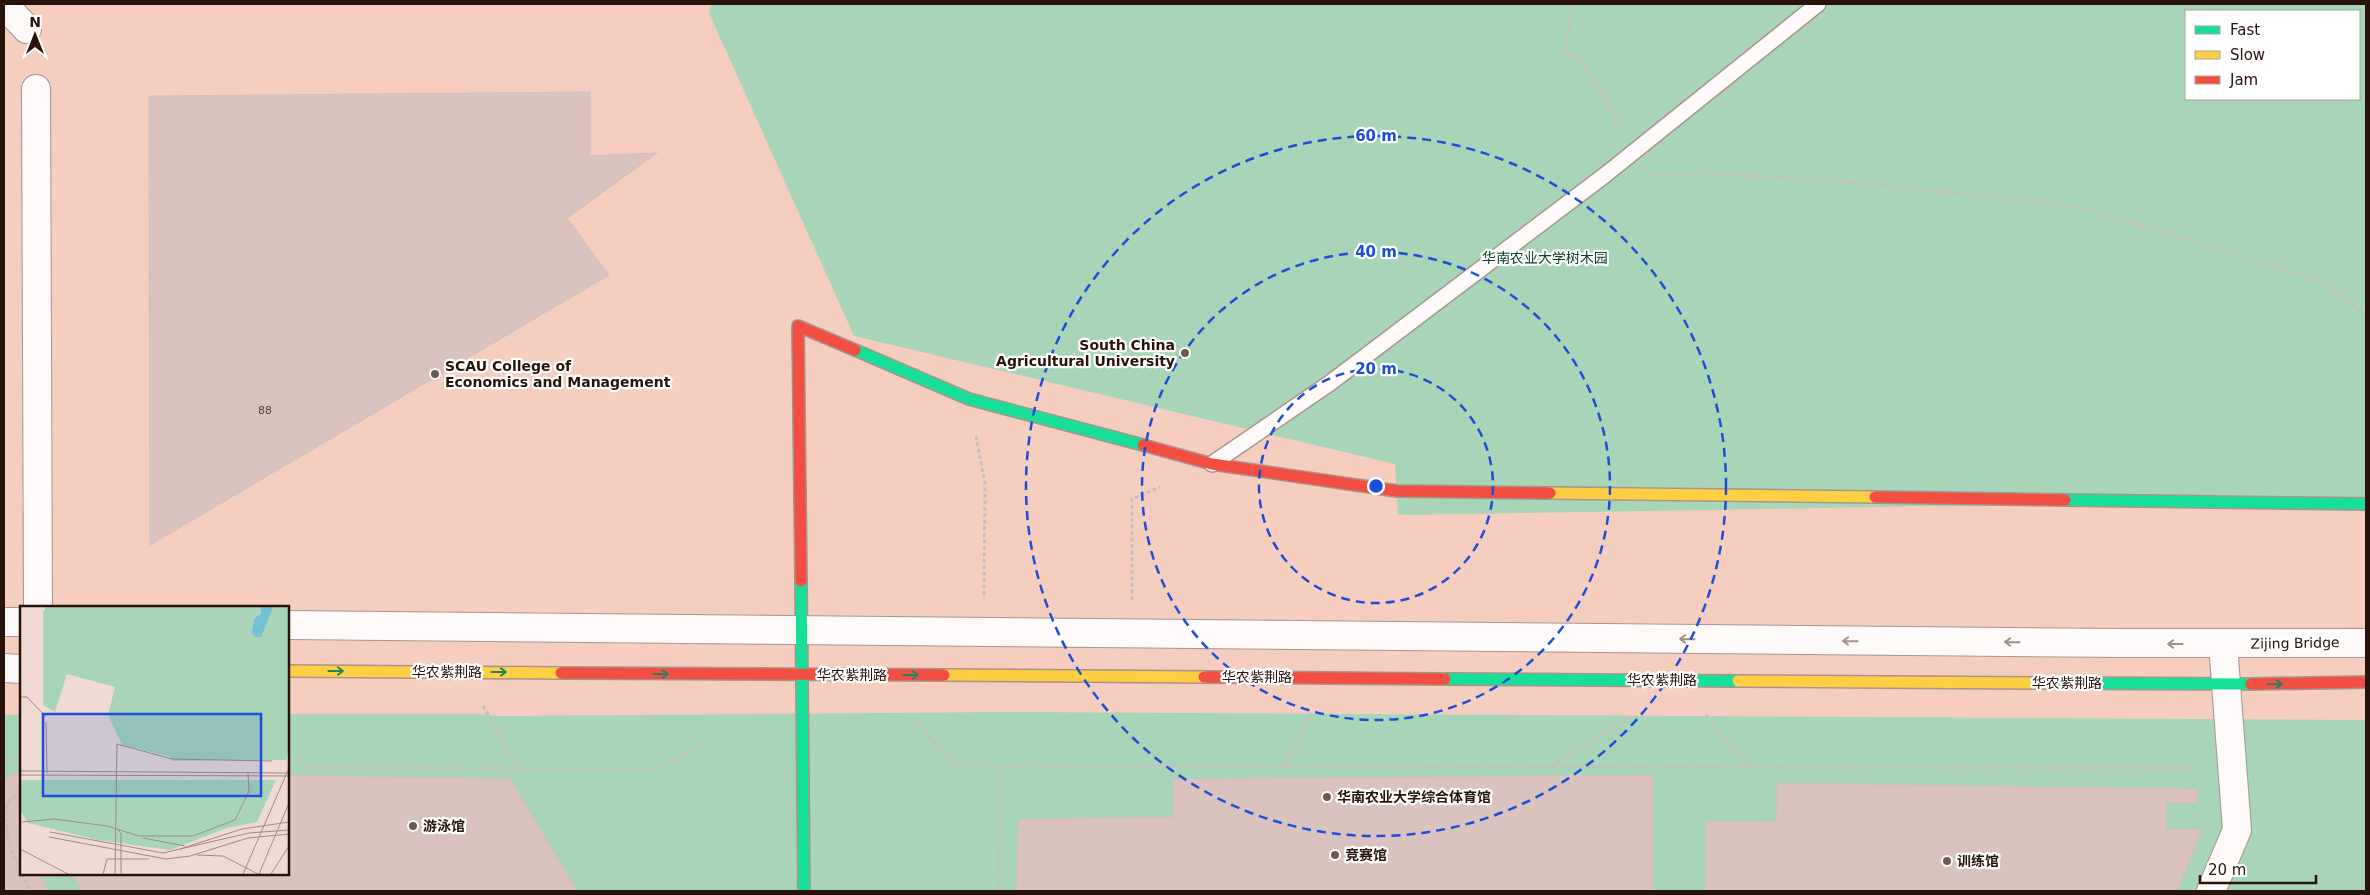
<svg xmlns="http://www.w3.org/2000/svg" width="2370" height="895" font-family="'DejaVu Sans','Noto Sans SC',sans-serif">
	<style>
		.built { fill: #f6cec0; fill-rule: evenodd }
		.green { fill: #a8d5b7; fill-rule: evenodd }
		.building { fill: #dac3bf; stroke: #d4bebb }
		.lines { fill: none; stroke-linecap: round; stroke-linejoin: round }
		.lane-casing { stroke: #a7948d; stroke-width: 18 }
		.street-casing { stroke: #a7948d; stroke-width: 30 }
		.fast-casing { stroke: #a7948d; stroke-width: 14 }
		.slow-casing { stroke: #a7948d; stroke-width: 14 }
		.jam-casing { stroke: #a7948d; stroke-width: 14 }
		.path { stroke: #c6bfbc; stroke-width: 3; stroke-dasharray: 4 2.5; stroke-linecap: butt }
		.lane { stroke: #fdfaf9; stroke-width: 15 }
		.street { stroke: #fdfaf9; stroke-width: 28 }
		.fast { stroke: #16e098; stroke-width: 11 }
		.slow { stroke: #ffcf43; stroke-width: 11 }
		.jam { stroke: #f24e42; stroke-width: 11 }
		.oneway { stroke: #9d928e }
		.oneway2 { stroke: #1e8459 }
		.ring { fill: none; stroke: #1d4ed8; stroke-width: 2.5; stroke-dasharray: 9 6 }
		.poi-dot { fill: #6e5951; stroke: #fff; stroke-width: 2 }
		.labels { text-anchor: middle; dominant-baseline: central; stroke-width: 4.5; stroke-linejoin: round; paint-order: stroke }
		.number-label { font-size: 11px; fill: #57423b }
		.park-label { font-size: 14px; fill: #0c422b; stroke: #fff }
		.poi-label { font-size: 14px; font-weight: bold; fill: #28130b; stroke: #fff; text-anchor: start }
		.street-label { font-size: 14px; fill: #28130b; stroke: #fff }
		.inset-road { fill: none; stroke: #9f8b84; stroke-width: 1 }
		.view { fill: #1d4ed8; fill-opacity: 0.15; stroke: #1d4ed8; stroke-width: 2.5 }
		.inset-edge { fill: none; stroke: #28130b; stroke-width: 2.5 }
		.centre { fill: #1d4ed8; stroke: #fff; stroke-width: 2.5 }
		.ring-label { font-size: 15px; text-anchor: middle; font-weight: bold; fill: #1d4ed8; stroke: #fff; stroke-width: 4.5; stroke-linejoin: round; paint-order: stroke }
	</style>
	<rect width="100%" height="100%" fill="#efdbd4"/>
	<path class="built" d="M4,4H2366V891H4ZM2186,11H2359V99H2186ZM21,608H288V874H21Z"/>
	<path class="green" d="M711,4H2366V499L1398,515L1395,464L854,336L709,13ZM2186,11H2359V99H2186Z
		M1003,712L2366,720V891H4V715L21,714V874H288V714H477L500,716Z"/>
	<path class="building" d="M590,92V156L657,153L567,218L609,275L150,545L149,96Z
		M18,771L21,776V874H40L48,891H4V780Z
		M288,775L510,779L577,891H82L72,874H288Z
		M1653,775V891H1016L1019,819L1173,817V779Z
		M1777,783L2197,789V803H2167L2166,829L2202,830L2177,891H1706V821L1776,822Z"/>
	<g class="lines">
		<g class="lane-casing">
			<path id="lane" d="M1212,464L1330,383L1605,175L1818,4"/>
		</g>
		<g class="street-casing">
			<path id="street" d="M4,5L27,29
				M36,89L38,608
				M4,622H21
				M288,625L2121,643H2366
				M4,668L21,669
				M2211,891L2237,830L2223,644"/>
		</g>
		<g class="fast-casing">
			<path id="fast" d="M855,350L969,399L1143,445
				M2065,500L2366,504
				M801,581L804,891
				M1445,679L1738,681
				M2039,683L2251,684"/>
		</g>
		<g class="slow-casing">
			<path id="slow" d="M1550,493L1875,497
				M288,671L561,673
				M944,675L1204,677
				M1738,681L2039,683"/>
		</g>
		<g class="jam-casing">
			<path id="jam" d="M1143,445L1212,464L1397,491L1550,493
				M1875,497L2065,500
				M801,581L798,326L855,350
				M561,673L944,675
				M1204,677L1445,679
				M2251,684L2366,682"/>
		</g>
		<path class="path" d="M1574,4L1565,52L1585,63L1617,120L1615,130
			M1652,174L1709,173L1849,182L2077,206L2325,282L2366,316
			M976,436L985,484L984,599
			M1132,600V499L1160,487
			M483,706L519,768
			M1706,715L1748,766
			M916,722L955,765L2199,768
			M4,759H21
			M288,760H300L308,768L654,769L704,745
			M1284,766L1311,713
			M1551,766L1633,716
			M21,791C18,794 11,798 9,801C0,821 12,855 21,873
			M22,874L31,891
			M998,891L1001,765"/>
		<use href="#lane" class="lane"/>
		<use href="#street" class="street"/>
		<use href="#fast" class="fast"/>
		<use href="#slow" class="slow"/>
		<use href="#jam" class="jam"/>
	</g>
	<defs><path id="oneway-shaft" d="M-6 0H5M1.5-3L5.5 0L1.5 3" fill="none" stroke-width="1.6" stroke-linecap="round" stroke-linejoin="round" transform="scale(1.25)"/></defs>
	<g class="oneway">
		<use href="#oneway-shaft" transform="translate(1687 639) rotate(-179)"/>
		<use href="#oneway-shaft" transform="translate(1850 641) rotate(-179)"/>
		<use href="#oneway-shaft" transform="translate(2012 642) rotate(-179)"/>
		<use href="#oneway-shaft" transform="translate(2175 644) rotate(-180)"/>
	</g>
	<g class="oneway2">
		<use href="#oneway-shaft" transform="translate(336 671)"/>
		<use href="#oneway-shaft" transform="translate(499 672)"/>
		<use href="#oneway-shaft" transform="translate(661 674)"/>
		<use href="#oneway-shaft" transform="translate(911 675)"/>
		<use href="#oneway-shaft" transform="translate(2275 684) rotate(-1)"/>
	</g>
	<g class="ring">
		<circle cx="1376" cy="486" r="117"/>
		<circle cx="1376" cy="486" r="234"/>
		<circle cx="1376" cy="486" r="350"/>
	</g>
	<g class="poi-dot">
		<circle cx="1185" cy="353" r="5"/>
		<circle cx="435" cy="374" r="5"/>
		<circle cx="1327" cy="797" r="5"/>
		<circle cx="413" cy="826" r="5"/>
		<circle cx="1335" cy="855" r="5"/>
		<circle cx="1947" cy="861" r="5"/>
	</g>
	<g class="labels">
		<g class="number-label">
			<text x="265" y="410">88</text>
		</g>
		<g class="park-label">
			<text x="1545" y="258">华南农业大学树木园</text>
		</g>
		<g class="poi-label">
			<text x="1175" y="345" text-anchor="end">South China<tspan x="1175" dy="16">Agricultural University</tspan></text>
			<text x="445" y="366">SCAU College of<tspan x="445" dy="16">Economics and Management</tspan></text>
			<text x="1337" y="797">华南农业大学综合体育馆</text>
			<text x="423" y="826">游泳馆</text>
			<text x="1345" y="855">竞赛馆</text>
			<text x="1957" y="861">训练馆</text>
		</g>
		<g class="street-label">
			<text transform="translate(2295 643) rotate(-1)">Zijing Bridge</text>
			<text x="447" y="672">华农紫荆路</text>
			<text x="852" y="675">华农紫荆路</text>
			<text x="1257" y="677">华农紫荆路</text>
			<text x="1662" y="680">华农紫荆路</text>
			<text x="2067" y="683">华农紫荆路</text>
		</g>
	</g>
	<g transform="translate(20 606)">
		<rect width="269" height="269" fill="#efdbd4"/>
		<path d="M26,1H241L232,28L240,31L253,1H269V146L266,154L152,155L151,151L102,139L88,109L95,81L47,68L35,106L23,99V6ZM4,174H256L237,216L207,222L150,244L78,234L8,217L0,204V175Z" fill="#a8d5b7"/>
		<path d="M241,1H253L241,31H236L232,28L234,13L240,8Z" fill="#74c0d5"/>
		<path class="inset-road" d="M0,91H7L26,111M26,116L27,167M0,165L269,167M0,169L269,170M2,216L34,213L87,220L119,230H173L215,214L229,185L228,167M98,223L101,228V268M30,226L143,247L229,227L269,224M29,231L146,253L170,250L228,232L269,228M123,232L165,240M0,243L48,268M160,243L222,223L269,216M177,249L203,250L238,268M83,268L87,253H129M95,268L97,138L152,153L252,155M223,268L269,162M239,268L269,197M251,268L269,240"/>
		<path class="view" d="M23,108H241V190H23Z"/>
		<rect width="269" height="269" class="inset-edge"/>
	</g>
	<circle cx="1376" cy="486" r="8" class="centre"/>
	<g class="ring-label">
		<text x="1376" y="141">60 m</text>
		<text x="1376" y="257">40 m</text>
		<text x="1376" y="374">20 m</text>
	</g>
	<rect width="2370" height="895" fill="none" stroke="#28130b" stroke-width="10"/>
	<rect x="2185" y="10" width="175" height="90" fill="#ffffff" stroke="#a9a19d"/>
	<rect x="2195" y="26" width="25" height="8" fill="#16e098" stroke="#a9a19d"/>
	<text x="2230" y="35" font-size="15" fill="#28130b">Fast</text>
	<rect x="2195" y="51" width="25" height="8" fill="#ffcf43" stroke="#a9a19d"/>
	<text x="2230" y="60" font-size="15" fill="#28130b">Slow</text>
	<rect x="2195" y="76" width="25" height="8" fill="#f24e42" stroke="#a9a19d"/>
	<text x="2230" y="85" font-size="15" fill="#28130b">Jam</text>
	<g transform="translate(35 35)" stroke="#ffffff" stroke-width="4" paint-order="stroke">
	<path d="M0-4L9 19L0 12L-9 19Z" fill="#28130b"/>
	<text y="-8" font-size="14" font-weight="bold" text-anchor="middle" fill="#28130b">N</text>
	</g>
	<path d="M2200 875v8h116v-8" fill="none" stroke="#28130b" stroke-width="2.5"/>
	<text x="2208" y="875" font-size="15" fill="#28130b" stroke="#ffffff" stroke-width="4" paint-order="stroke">20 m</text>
</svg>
